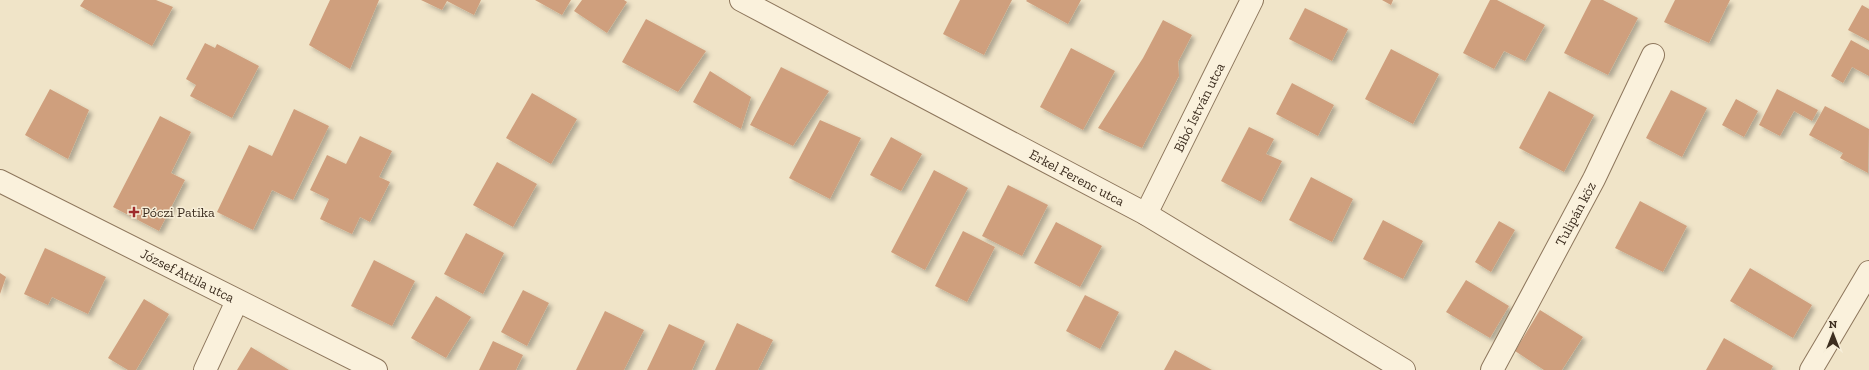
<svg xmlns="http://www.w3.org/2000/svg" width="1869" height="370" font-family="'Zilla Slab',serif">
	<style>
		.building { fill: #cf9f7d; filter: url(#shadow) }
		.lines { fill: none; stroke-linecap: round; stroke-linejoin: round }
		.street-casing { stroke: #8d765c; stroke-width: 24 }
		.street { stroke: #faf1dc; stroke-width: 22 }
		.poi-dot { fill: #9e2a2b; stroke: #f7eed8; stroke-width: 1.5 }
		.labels { text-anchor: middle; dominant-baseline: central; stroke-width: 3; stroke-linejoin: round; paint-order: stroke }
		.street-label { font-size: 14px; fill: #3d2e20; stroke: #f7eed8 }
		.poi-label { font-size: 14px; fill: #3d2e20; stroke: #f7eed8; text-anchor: start }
	</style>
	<defs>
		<filter id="shadow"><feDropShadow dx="3.5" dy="3.5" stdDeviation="2" flood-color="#0004"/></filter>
	</defs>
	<rect width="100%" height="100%" fill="#f0e4c8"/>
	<path class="building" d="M84,0H156L173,7L152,46L80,6Z
		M330,0H379L350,69L309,45Z
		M421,0H481L474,15L447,1L442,10Z
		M535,0H571L562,15Z
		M582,0H624L627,2L607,33L574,11Z
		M960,0H1012L984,55L943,34Z
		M1027,0H1081L1068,24L1026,1Z
		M1382,0H1393L1391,5Z
		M1490,0H1497L1545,25L1525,61L1504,51L1494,69L1463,53Z
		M1591,0H1603L1638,18L1608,75L1564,53Z
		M1675,0H1730L1709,43L1664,22Z
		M1862,5L1869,9V41L1848,30Z
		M1305,8L1348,29L1332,61L1289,39Z
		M646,19L706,51L678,92L622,62Z
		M1163,20L1192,35L1178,62L1179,76L1142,148L1098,128L1143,58Z
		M1851,40L1869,50V76L1852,67L1843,83L1831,76Z
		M205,43L215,48L217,44L259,66L232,118L190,96L196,85L186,79Z
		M1071,48L1115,71L1083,130L1040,107Z
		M1391,49L1439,74L1413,124L1365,99Z
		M781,67L829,91L793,146L750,125Z
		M710,71L751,97L741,129L693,102Z
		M1292,83L1334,105L1318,136L1276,114Z
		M50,89L89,110L68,159L25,135Z
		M1777,89L1818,110L1812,121L1794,111L1780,136L1759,125Z
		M1671,90L1707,108L1682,157L1646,138Z
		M1549,91L1594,115L1564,172L1519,148Z
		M532,93L577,119L551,164L506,138Z
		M1736,99L1758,111L1744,137L1722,125Z
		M1825,106L1869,129L1868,173L1840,158L1843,153L1809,135Z
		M294,109L329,126L293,200L272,190L253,230L217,212L249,145L272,156Z
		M160,116L191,132L171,173L185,180L159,231L113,207Z
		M820,120L861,138L830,199L789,178Z
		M1249,127L1274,139L1266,154L1282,161L1261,202L1221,181Z
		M360,136L392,151L379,177L390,182L370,222L360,217L352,234L320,219L329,199L310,190L327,155L346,164Z
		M891,137L922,154L901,191L870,175Z
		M497,162L537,184L513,227L473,205Z
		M934,170L968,188L925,270L891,252Z
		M1311,177L1353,199L1332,242L1289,220Z
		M1008,185L1048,205L1022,256L982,236Z
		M1640,201L1687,226L1663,272L1615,248Z
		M1383,220L1423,241L1403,279L1363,259Z
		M1499,221L1515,230L1491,272L1475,262Z
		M1056,222L1102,246L1080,287L1034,263Z
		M963,231L995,247L967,302L935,286Z
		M466,233L504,253L483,294L444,274Z
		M45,248L106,277L88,314L52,297L48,305L24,294Z
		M374,260L415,281L392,326L351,306Z
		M1750,268L1812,305L1793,338L1730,301Z
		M0,273L6,277L0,294Z
		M1466,280L1509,306L1490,338L1446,312Z
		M523,290L549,303L527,346L501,332Z
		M1085,295L1119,312L1100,349L1066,331Z
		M436,296L471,317L446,358L411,338Z
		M144,299L169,314L136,370H128L108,358Z
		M1540,310L1583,337L1562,370H1544L1515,351Z
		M605,311L644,330L624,370H576Z
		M737,323L773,340L758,370H715Z
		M669,324L705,341L692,370H647Z
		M1724,338L1773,366L1771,370H1706Z
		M493,341L523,355L516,370H479Z
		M251,347L289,370H237Z
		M1175,350L1212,370H1164Z"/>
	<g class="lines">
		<g class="street-casing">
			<g id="street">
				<path id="s1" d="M741,0L1146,214L1404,370"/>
				<path id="s2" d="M0,181L376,370"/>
				<path id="s3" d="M1146,214L1252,0"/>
				<path d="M205,370L237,301"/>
				<path id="s4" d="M1492,370L1594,179L1653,55"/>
				<path d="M1811,370L1869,272"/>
			</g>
		</g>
		<use href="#street" class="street"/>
	</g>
	<path class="poi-dot" d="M132 206h4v4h4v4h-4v4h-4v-4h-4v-4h4z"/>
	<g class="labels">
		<g class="street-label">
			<text stroke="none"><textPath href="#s3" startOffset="119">Bibó István utca</textPath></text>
			<text stroke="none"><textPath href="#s1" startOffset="380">Erkel Ferenc utca</textPath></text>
			<text stroke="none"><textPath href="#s4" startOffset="177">Tulipán köz</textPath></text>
			<text stroke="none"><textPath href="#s2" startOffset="210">József Attila utca</textPath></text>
		</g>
		<g class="poi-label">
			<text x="142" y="212">Póczi Patika</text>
		</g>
	</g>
	<g transform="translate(1833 334)" stroke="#f7eed8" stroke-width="3" paint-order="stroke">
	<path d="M0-3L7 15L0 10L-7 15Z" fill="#3d2e20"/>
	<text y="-6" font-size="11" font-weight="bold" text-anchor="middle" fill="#3d2e20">N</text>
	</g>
</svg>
